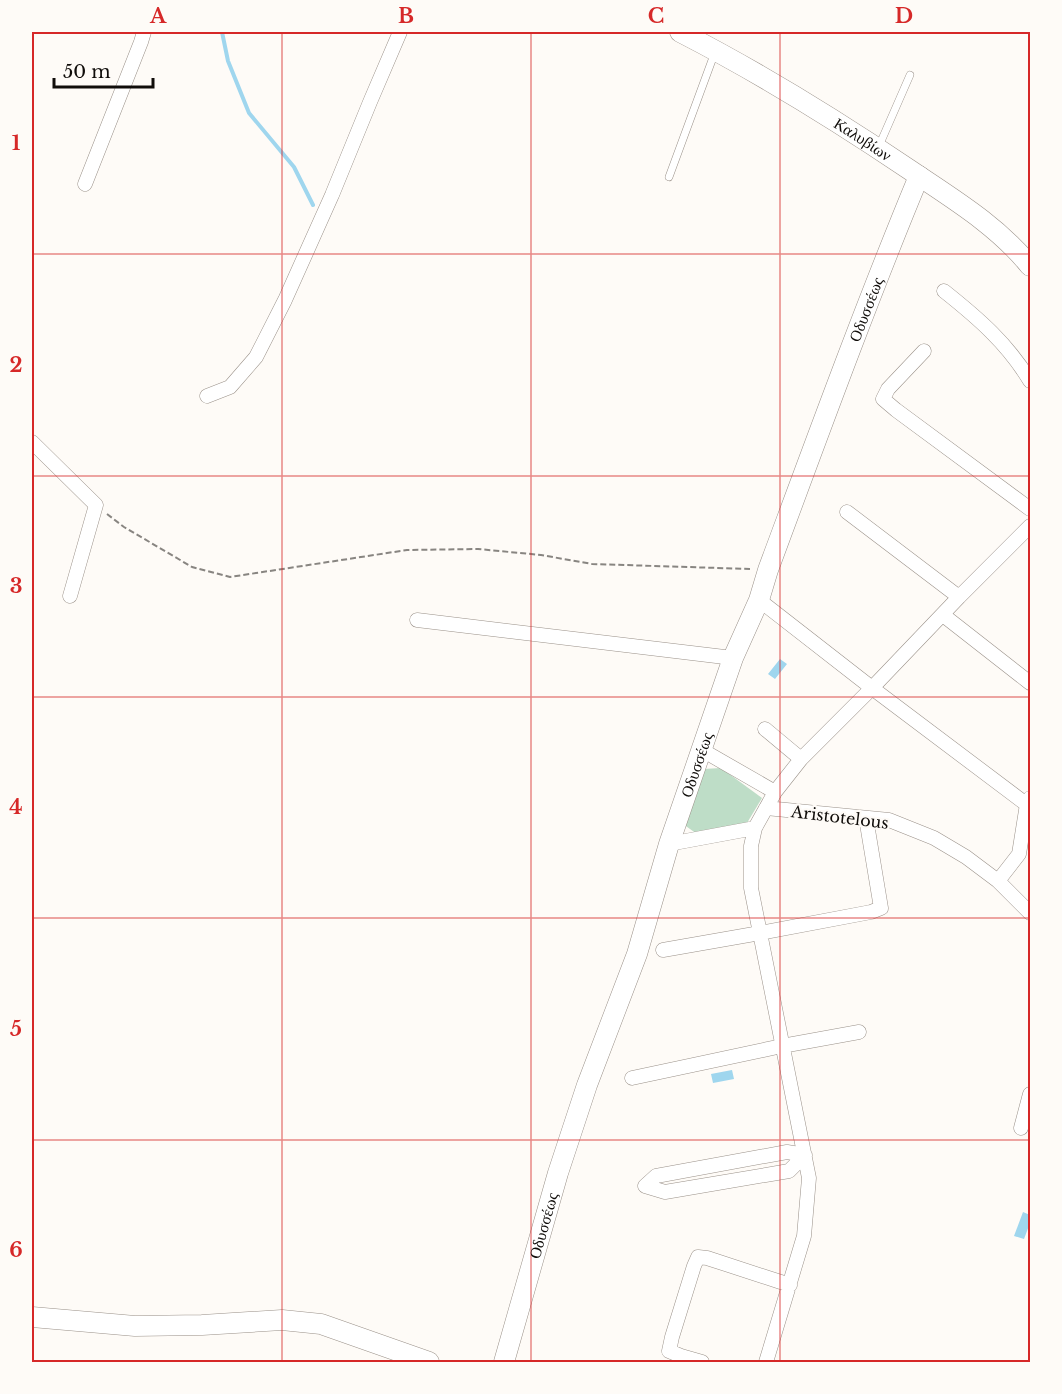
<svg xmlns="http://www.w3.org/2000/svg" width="1062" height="1394" font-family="'Libre Baskerville',serif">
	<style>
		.green { fill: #beddc7 }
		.water { fill: #9fd6ee }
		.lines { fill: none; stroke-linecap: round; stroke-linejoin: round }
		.stream { stroke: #9fd6ee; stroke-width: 4 }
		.lane-casing { stroke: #9a9189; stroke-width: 8 }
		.street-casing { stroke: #9a9189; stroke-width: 15 }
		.secondary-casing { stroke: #9a9189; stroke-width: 21 }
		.path { stroke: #888581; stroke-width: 2; stroke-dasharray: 6 3; stroke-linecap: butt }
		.lane { stroke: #fff; stroke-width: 7 }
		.street { stroke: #fff; stroke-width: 14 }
		.secondary { stroke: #fff; stroke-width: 20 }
		.grid { fill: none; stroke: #d62828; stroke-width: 1.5; stroke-opacity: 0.55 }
		.labels { text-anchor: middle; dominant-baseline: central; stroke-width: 4.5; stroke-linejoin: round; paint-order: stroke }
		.street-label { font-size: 16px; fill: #100d0a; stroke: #fefbf7 }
		.neatline { fill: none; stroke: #d62828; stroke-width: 2 }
		.grid-label { font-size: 20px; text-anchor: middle; font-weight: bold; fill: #d62828 }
	</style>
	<rect width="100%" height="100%" fill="#fefbf7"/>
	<path class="green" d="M721,768L762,798L747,823L697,834L683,824L703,769Z"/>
	<path class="water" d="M780,659L787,664L775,679L768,674Z
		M732,1070L734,1079L713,1083L711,1074Z
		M1023,1212L1030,1215V1223L1024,1239L1014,1236Z"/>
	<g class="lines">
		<path class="stream" d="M222,32L228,61L249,113L294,167L313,205"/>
		<g class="lane-casing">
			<path id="lane" d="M879,146L910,75
				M669,177L715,52"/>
		</g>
		<g class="street-casing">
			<path id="street" d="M85,184L141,42L144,32
				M944,291C978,318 1008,344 1030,381
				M924,351L888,389L883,399L896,410L1030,509
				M207,396L230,387L256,357L285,300L332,195L370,102L400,32
				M32,442L96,505L70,596
				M847,512L959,597
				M759,600L872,688L1030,807
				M943,615L1030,683
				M417,620L733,658
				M765,729L801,759
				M702,750L775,792
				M766,808L889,820L934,838L966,857L998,881L1030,913
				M669,844L755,828
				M998,881L1019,854L1027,804L1030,798
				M663,950L760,933L871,912L881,908L866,818
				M632,1078L782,1046L859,1032
				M1021,1128L1030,1094
				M787,1152L805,1155L789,1171L665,1192L645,1186L656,1176Z
				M702,1362L681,1356L669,1351L672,1337L694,1266L698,1257L707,1258L790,1285
				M766,1362L804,1236L809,1178L751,888V846L755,828L775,792L801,759L872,688L959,597L1030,526"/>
		</g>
		<g class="secondary-casing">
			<g id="secondary">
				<path id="s1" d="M680,32C760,73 836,120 910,170C953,199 998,226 1030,266"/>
				<path d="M32,1317L135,1326L202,1325L282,1320L321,1324L429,1362"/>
				<path id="s2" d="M504,1362L558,1173L587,1085L637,954L669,844L733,658L759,600L768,570C817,438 865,306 919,176"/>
			</g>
		</g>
		<path class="path" d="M107,514L124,527L192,567L230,577L407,550L478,549L541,555L592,564L750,569"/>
		<use href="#lane" class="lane"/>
		<use href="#street" class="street"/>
		<use href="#secondary" class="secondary"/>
	</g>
	<path class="grid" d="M282,32V1362M531,32V1362M780,32V1362M32,254H1030M32,476H1030M32,697H1030M32,918H1030M32,1140H1030"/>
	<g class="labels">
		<g class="street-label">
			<text stroke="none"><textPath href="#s1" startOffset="212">Καλυβίων</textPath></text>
			<text stroke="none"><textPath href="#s2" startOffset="1114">Οδυσσέως</textPath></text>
			<text stroke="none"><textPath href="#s2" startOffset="628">Οδυσσέως</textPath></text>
			<text transform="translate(840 817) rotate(7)">Aristotelous</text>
			<text stroke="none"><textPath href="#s2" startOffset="142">Οδυσσέως</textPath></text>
		</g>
	</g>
	<rect width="1062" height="1394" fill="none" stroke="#fefbf7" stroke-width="66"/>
	<path d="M54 78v9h99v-9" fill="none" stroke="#100d0a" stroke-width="3"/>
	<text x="63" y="78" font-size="18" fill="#100d0a" stroke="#fefbf7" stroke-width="4.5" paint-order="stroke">50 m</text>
	<rect x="33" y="33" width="996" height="1328" class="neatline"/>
	<g class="grid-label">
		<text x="158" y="23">A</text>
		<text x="406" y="23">B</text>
		<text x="656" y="23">C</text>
		<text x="904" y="23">D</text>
		<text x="16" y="150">1</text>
		<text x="16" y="372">2</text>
		<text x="16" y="593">3</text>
		<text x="16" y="814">4</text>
		<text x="16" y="1036">5</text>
		<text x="16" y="1257">6</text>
	</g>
</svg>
